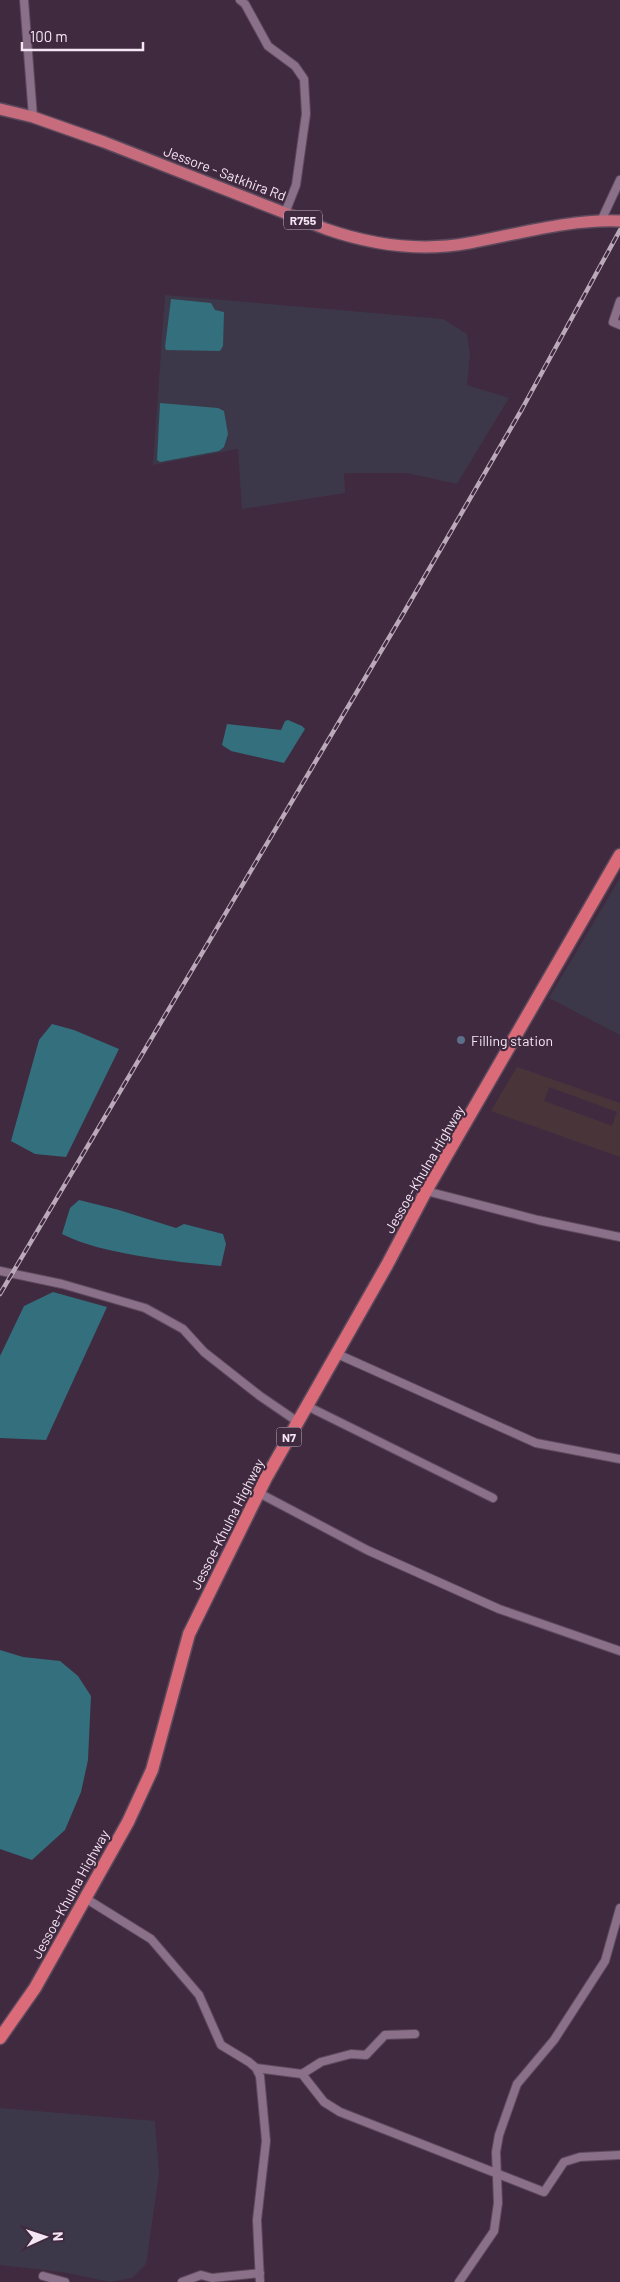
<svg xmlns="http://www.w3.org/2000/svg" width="620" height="2282" font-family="Barlow,sans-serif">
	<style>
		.commercial { fill: #493539; fill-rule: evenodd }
		.industrial { fill: #3d3849 }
		.water { fill: #336f7d }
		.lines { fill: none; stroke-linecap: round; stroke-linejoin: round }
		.minor-casing { stroke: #5d495c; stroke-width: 10 }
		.primary-casing { stroke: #5d495c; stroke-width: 14 }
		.trunk-casing { stroke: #5d495c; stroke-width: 15 }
		.minor { stroke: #8a7089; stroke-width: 8 }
		.primary { stroke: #c76c7c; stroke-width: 11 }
		.trunk { stroke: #db6b78; stroke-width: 12 }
		.rail-casing { stroke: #baa9b9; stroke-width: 4.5 }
		.rail { stroke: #402a40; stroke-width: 2.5; stroke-dasharray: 8; stroke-linecap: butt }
		.service-dot { fill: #5c6f8a; stroke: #402a40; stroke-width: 2 }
		.labels { text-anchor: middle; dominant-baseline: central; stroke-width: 4.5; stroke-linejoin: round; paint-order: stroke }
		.shield { fill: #402a40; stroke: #bfaebe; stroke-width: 1 }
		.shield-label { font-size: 12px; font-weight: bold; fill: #f5e6f4 }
		.street-label { font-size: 14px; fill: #f5e6f4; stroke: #402a40 }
		.poi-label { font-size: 14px; fill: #f5e6f4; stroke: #402a40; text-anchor: start }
	</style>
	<rect width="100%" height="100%" fill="#402a40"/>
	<path class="commercial" d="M517,1067L620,1103V1157L491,1111ZM549,1087L617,1112L612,1126L544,1101Z"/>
	<path class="industrial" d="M165,295L443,319L467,334L470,355L467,385L509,398L457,484L407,473H344L345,493L242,509L238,449L153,465Z
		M620,878V1035L549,998Z
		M0,2108L155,2121L159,2174L146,2264L132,2278L110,2282L62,2272L0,2265Z"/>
	<path class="water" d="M171,299L211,303L215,310L224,312L223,346L220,351L166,350L165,347Z
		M160,403L218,408L224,411L228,434L224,447L219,451L160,462L157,460Z
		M288,720L302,726L305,729L284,763L231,751L222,745L227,724L281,730L285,721Z
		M52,1024L74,1030L119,1049L66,1157L35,1154L11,1141L39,1040Z
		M79,1200L119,1210L176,1228L184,1224L223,1234L226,1244L221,1266C177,1262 100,1254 62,1234L70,1208Z
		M53,1292L107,1307L46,1440L0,1438V1356L24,1306Z
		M0,1650L23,1657L60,1661L78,1676L91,1696L88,1760L81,1792L65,1830L32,1860L0,1849Z"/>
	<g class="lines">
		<g class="minor-casing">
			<path id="minor" d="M24,0L33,117
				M240,0L245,4L268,46L295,66L304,79L306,114L296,185L285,213
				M601,221L620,180
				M620,301L613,322L620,325
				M426,1191L538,1220L620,1237
				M0,1271L62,1284L145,1308L183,1329L204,1352L260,1396L298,1422
				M335,1353L536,1443L620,1459
				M307,1406L493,1498
				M259,1493L367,1550L499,1609L620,1651
				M85,1898L151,1939L199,1995L221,2045L249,2062L256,2068L260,2076L266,2141L257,2220L260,2282
				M256,2068L302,2074L321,2062L351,2054L366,2055L385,2035L415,2034
				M302,2074L324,2102L340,2112L544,2192L564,2162L580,2157L620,2155
				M43,2276L65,2282
				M182,2282L201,2275L212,2278L260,2273
				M459,2282L494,2231L498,2203L496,2152L499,2135L517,2084L554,2040L605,1961L620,1908"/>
		</g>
		<g class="primary-casing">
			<path id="primary" d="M0,109L33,117L104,142L326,229C372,245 420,252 469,243C519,234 569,219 620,221"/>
		</g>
		<g class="trunk-casing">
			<path id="trunk" d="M0,2038L35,1988L128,1822L152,1770L189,1634L266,1478L387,1265L426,1191L620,855"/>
		</g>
		<use href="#minor" class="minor"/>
		<use href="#primary" class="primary"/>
		<use href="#trunk" class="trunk"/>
		<g class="rail-casing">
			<path id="rail" d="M0,1294L403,614L522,409L620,230"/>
		</g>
		<use href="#rail" class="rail"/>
	</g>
	<circle class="service-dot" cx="461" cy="1040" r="5"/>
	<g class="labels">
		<g class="shield">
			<rect x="284" y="210.5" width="38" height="19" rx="4"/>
			<rect x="276.5" y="1427.5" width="25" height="19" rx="4"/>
		</g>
		<g class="shield-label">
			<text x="303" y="220">R755</text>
			<text x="289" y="1437">N7</text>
		</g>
		<g class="street-label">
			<text transform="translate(225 173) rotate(21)">Jessore - Satkhira Rd</text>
			<text transform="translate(424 1169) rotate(-60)">Jessoe-Khulna Highway</text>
			<text transform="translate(227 1524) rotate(-63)">Jessoe-Khulna Highway</text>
			<text transform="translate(70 1894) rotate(-61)">Jessoe-Khulna Highway</text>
		</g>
		<g class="poi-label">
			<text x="471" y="1040">Filling station</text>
		</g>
	</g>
	<g transform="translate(45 2237) rotate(87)" stroke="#402a40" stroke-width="4" paint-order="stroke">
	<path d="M0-4L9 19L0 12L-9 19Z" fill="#f5e6f4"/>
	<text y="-8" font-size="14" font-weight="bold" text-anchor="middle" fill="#f5e6f4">N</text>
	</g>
	<path d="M22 42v8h121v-8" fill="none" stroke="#f5e6f4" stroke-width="2.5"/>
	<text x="30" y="42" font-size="15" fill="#f5e6f4" stroke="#402a40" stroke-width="4" paint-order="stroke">100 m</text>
</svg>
